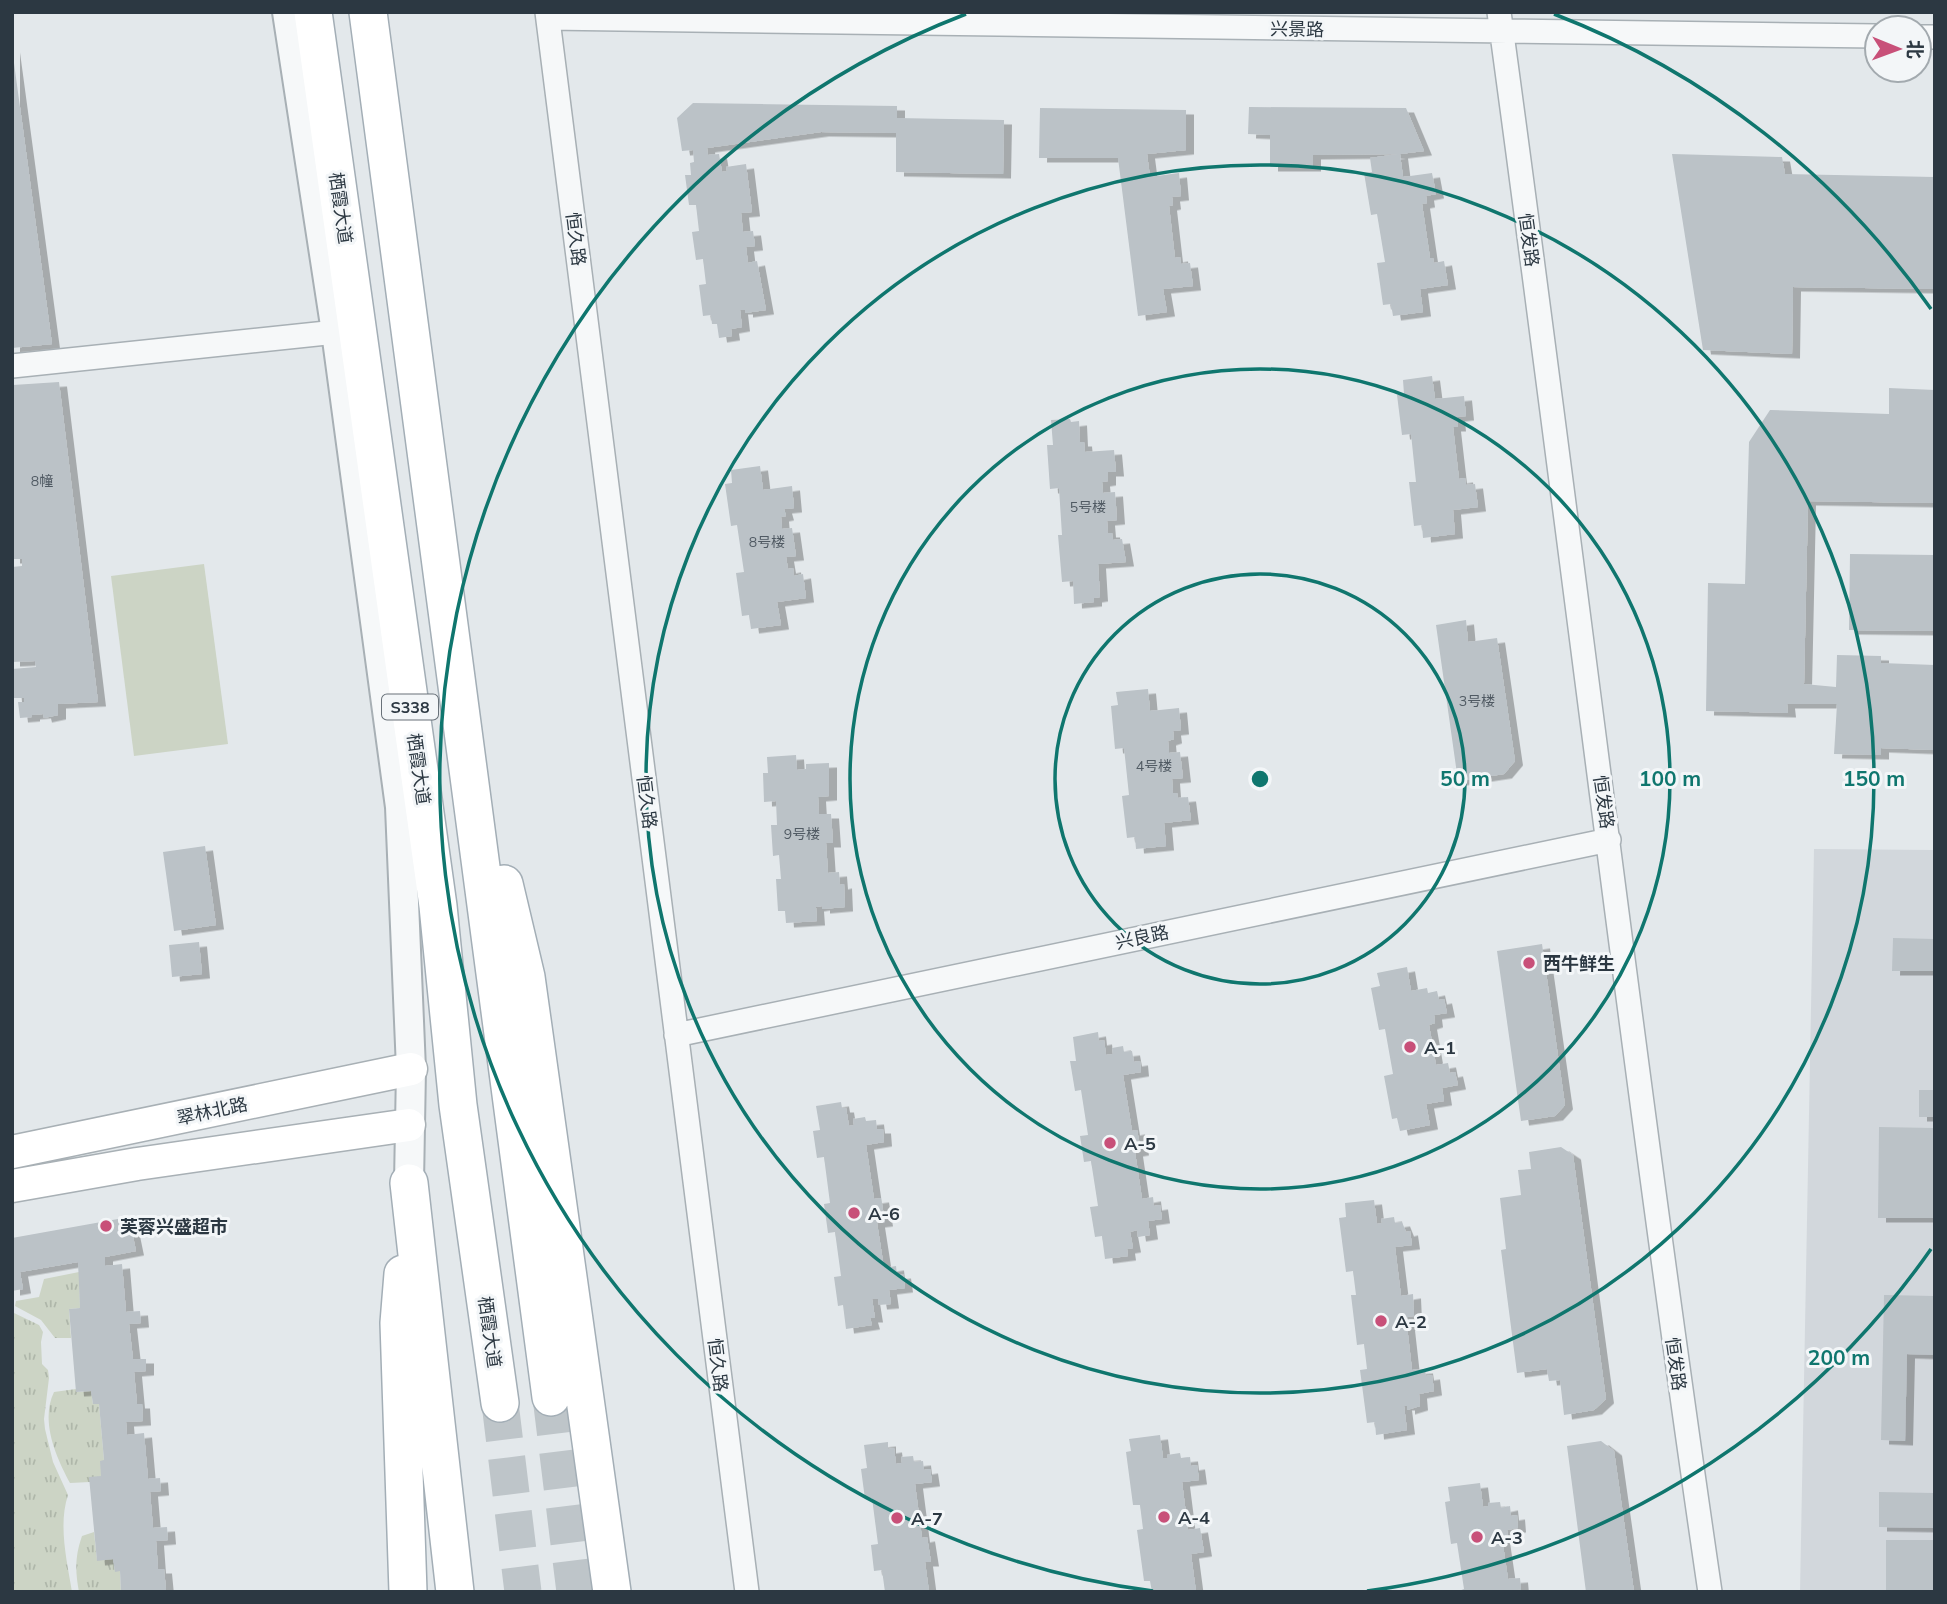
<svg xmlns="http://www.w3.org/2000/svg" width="1947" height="1604" font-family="Mulish,'Noto Sans SC',sans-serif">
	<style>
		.built { fill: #d2d7dc }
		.grass { fill: url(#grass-tufts) }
		.garden { fill: #ccd4c5 }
		.building { fill: #bbc2c7; filter: url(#shadow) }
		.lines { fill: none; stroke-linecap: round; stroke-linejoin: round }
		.primary-tunnel { stroke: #bec5c9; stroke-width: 37; stroke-dasharray: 37 18; stroke-linecap: butt }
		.minor-casing { stroke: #a8b0b5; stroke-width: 26 }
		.tertiary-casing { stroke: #a8b0b5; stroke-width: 32 }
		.secondary-casing { stroke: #a8b0b5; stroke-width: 35 }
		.primary-casing { stroke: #a3aeb6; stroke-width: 40 }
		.minor { stroke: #f6f8f9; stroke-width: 23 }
		.tertiary { stroke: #f6f8f9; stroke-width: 28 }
		.secondary { stroke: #fff; stroke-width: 32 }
		.primary { stroke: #fff; stroke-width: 37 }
		.ring { fill: none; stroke: #0f766e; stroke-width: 3.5 }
		.poi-dot { fill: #c85079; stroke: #f3f6f8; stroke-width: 2.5 }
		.labels { text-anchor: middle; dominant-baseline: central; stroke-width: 6; stroke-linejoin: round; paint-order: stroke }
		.number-label { font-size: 14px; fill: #505a63 }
		.shield { fill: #f3f6f8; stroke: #687179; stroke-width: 2 }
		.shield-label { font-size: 16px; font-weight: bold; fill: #2c3842 }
		.street-label { font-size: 18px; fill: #2c3842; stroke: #f3f6f8 }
		.poi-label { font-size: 18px; font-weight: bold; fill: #2c3842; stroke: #f3f6f8; text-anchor: start }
		.centre { fill: #0f766e; stroke: #f3f6f8; stroke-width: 3.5 }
		.ring-label { font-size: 21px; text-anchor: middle; font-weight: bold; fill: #0f766e; stroke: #f3f6f8; stroke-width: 6; stroke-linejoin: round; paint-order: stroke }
	</style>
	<defs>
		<pattern id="grass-tufts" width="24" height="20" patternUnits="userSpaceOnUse" patternTransform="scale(1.75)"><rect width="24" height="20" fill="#ccd4c5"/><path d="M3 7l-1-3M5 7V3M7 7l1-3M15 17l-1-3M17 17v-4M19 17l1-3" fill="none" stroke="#afb7aa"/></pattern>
		<filter id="shadow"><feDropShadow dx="8" dy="4.5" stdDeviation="0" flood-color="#0004"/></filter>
	</defs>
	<rect width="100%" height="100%" fill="#e3e8eb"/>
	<path class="built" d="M1814,849L1935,850V1592H1800Z"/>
	<path class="grass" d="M79,1272L80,1308L69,1309L71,1338H55L41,1320L15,1306L16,1301L39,1297L44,1279Z
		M12,1312L39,1325L43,1332L41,1342L42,1364L48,1370L49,1378L44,1419L45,1429L53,1462L68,1495C58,1525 67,1561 72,1592H12Z
		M76,1389V1392L91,1391L93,1404H99L104,1460L101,1476L90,1482L70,1483C56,1457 40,1421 54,1392Z
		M94,1532L97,1560L113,1559L115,1571H120L121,1592H79C75,1571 75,1556 82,1536Z"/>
	<path class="garden" d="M204,564L228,744L134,756L111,576Z"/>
	<path class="building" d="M12,48L52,344L12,348Z
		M693,103L897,106V118L1004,120L1003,174L896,172V133L821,132L707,148L708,155L719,154L722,172L727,171L726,167L746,164L752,212L741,213L743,232L753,231L755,246L746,247L748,263L757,261L766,310L745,313V310H740L742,327L731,329L732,336L719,338L717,324H712L711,315L703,316L699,285L706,284L703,259L696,260L692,232L699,231L696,205H689L685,175H691L690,163L694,162L693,150L682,151L677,118Z
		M1249,107L1406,108L1424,151L1400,154L1403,177L1432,173L1436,194L1426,196L1427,203L1422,204L1430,258H1433L1434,263L1444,261L1448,285L1420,289L1423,312L1393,316L1391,304L1383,305L1377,263L1385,262L1377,214L1371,215L1364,173L1372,172L1370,158L1398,154L1313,155V167H1270V135L1248,134Z
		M1040,108L1186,110V150L1147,154L1150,177L1179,173L1181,196L1172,197L1173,205L1169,206L1175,258L1180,257L1181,264L1190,263L1193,286L1163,289L1167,312L1138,316L1118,158H1039Z
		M1672,154L1782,157L1785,174L1935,177V289L1793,287L1792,354L1703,350Z
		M1432,376L1435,399L1464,396L1466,416L1457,417L1458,427H1453L1459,479L1465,478L1466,485L1475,484L1478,507L1453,510L1455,534L1423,538L1422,525L1414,526L1409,482H1416L1411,434L1402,435L1397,395L1404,394L1403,380Z
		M59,382L98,702L58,704V715L44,718L43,714L32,715V717L20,718L18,702H24V698H14L12,669L36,667L35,661L12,662V633H14L12,628V567L22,566V559H12L13,385Z
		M1889,388L1935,390V503L1808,501L1804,684L1836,687L1837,655L1881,656V663L1935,665V750L1881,748V755L1834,754L1837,704H1787L1788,713L1706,711L1708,583L1745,584L1749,442L1770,410L1889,414Z
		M1070,419L1071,422L1079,421L1080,442H1084L1085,452L1114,450L1116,472H1108V481L1102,482L1103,493L1115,492L1117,520L1107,521L1108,533H1112L1113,540L1122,539L1126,562L1098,564L1100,597L1094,598V602L1074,604L1073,581L1062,582L1058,535H1062L1059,488L1050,489L1047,445H1053L1051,420Z
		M760,466L763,490L792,486L794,508L784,509L786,516L781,517L782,529L792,528L796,556L786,557L788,569L793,568L794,576L803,574L806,598L777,602L781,625L751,629L749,615L742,616L736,573L744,572L737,525L731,526L725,484L732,483L731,470Z
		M1850,554L1935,555V631L1849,630Z
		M1466,620L1468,642L1497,638L1515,761L1504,774L1458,781L1436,625Z
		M1148,689L1150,711L1179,708L1181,730L1173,731L1174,739L1168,741L1169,753L1180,752L1183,778L1172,779L1173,793H1177L1178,798L1188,797L1191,820L1164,823L1166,846L1136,849L1135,837L1127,838L1122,796L1129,795L1124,748L1115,749L1111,706L1118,705L1116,692Z
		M796,755L797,770L806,769V764L829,763V796L818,797L819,814H831L833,843H826L828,873L839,872L840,885L844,884L845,907L822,909V906L816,907L817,921L786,923L785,911H778L776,879H781L779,855L773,856L771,825H777L776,801L764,802L763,773H768L767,757Z
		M205,846L216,925L174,931L163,852Z
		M1893,938L1935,939V971H1892Z
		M199,942L202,974L172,977L169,945Z
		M1542,944L1565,1105L1555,1116L1521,1121L1497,951Z
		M1407,967L1411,991L1427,988L1428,993L1437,991L1439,1000L1444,999L1447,1013L1434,1015L1435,1023L1429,1025L1436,1065L1448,1063L1450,1073L1455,1072L1458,1085L1442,1088L1444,1101L1426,1104L1430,1125L1400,1131L1397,1118L1392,1119L1384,1076L1393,1074L1385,1029L1379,1030L1371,988L1380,986L1377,973Z
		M1098,1032L1099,1041L1104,1040L1106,1055L1113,1054L1112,1048L1123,1046L1124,1052L1132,1051L1134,1062L1140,1061L1141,1072L1123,1075L1132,1131L1137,1130L1141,1151L1135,1152L1142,1199L1153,1197L1154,1206L1160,1205L1162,1219L1148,1221L1150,1235L1138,1237L1137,1230L1130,1232L1133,1248L1127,1249L1128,1256L1105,1259L1102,1236L1095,1237L1090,1207L1098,1206L1091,1161L1084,1162L1080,1136L1088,1135L1081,1090L1075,1091L1070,1061H1076L1073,1037Z
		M1919,1090H1935V1117H1919Z
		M841,1102L842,1108H846L849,1126L854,1125L853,1119L865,1117L866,1121L876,1120L877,1129H883L884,1142L866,1145L874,1199L881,1198L885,1222L877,1223L884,1268L896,1266L897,1275L903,1274L905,1288L889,1290L891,1304L879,1305L878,1299H872L875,1318H870L872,1325L846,1329L843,1305L838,1306L834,1277L841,1276L835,1232L828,1233L824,1204L830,1203L824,1157L817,1158L813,1131L820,1130L816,1106Z
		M1879,1127L1935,1128V1218H1878Z
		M1561,1147L1573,1155L1606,1399L1594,1410L1564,1415L1560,1380L1549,1381L1547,1369L1517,1373L1501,1250L1506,1249L1500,1198L1521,1195L1518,1170L1531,1169L1529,1152Z
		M1374,1200L1377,1224L1382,1223L1381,1219L1394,1217L1395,1223L1402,1222L1406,1232L1410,1231L1412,1245L1395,1247L1401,1296L1413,1294L1414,1316L1407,1317L1408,1326H1407L1412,1370L1425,1369L1426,1376L1432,1375L1434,1391L1419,1394L1420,1406L1407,1410V1406H1404L1407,1430L1376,1435L1375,1422L1367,1423L1360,1370L1367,1369L1364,1344L1357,1345L1351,1295H1356L1353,1271L1346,1272L1339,1218L1346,1217L1345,1203Z
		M129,1217L136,1251L105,1257V1266L122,1264L126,1312L140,1311L141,1323L129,1324L133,1359H146V1371L134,1372L137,1404H142L143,1421L126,1422L127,1435L144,1433L148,1479L160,1478L161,1491L150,1492L153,1528L167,1527L168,1540L156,1541L158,1569H164L166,1590L150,1592H121L120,1571L115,1572L113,1559L97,1561L89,1477L101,1476L100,1461L104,1460L99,1404H93L91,1391L76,1392L69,1309L80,1308L78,1262L20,1272L23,1289L12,1291V1238Z
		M1884,1295L1935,1296V1355L1907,1354L1905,1441L1881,1440Z
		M1160,1435L1163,1458H1168L1167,1455L1180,1453L1181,1458L1190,1457L1191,1466L1197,1465L1199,1480L1182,1482L1188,1530L1200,1528L1204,1552L1191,1554L1196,1592H1152L1150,1581H1144L1137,1530L1143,1529L1140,1505H1133L1126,1452L1131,1451L1129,1439Z
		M1601,1441L1614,1451L1634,1592H1586L1567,1446Z
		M888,1442V1449L894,1448L896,1464L902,1463L901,1457L913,1456L914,1462L923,1461L924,1470L930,1469L932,1482L915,1484L922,1538L927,1537L931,1562H925L929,1592H885L882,1570L874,1571L871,1545L878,1544L872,1498L865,1499L861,1469L867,1468L864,1445Z
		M1480,1483L1483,1507L1488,1506V1503L1500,1502L1501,1508L1510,1506L1511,1516L1517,1515L1518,1528L1507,1530L1508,1537L1502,1538L1508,1579L1520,1578L1521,1589L1518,1590V1592H1456L1464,1589L1457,1543L1451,1544L1445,1502L1450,1501L1448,1487Z
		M1879,1492L1935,1493V1528L1879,1527Z
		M1886,1540H1935V1592L1886,1591Z"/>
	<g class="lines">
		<path class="primary-tunnel" d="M551,1397L575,1592
			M500,1403L523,1592"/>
		<g class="minor-casing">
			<path id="minor" d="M547,12L747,1592
				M1499,12C1571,539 1633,1066 1710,1592
				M548,18L1877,36
				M1919,37H1935
				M12,366L336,332
				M676,1035L1609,840"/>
		</g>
		<g class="tertiary-casing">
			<path id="tertiary" d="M287,12L336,332L400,807L411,1069L409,1183"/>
		</g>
		<g class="secondary-casing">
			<path id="secondary" d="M12,1152L411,1069
				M12,1186L137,1164L409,1125"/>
		</g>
		<g class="primary-casing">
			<path id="primary" d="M313,12L438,906L458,1105L500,1403
				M368,12L551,1397
				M504,884L526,977L612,1592
				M409,1183L455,1592
				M403,1274L399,1323L408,1592"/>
		</g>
		<use href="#minor" class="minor"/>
		<use href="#tertiary" class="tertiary"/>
		<use href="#secondary" class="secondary"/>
		<use href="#primary" class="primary"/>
	</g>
	<g class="ring">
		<circle cx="1260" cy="779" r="205"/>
		<circle cx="1260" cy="779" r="410"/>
		<circle cx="1260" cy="779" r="614"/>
		<path d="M1931 1249A819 819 0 0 1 1367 1591M1153 1591A819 819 0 0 1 966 14M1554 14A819 819 0 0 1 1931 309"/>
	</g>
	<g class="poi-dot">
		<circle cx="1529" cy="963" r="7"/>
		<circle cx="1410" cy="1047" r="7"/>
		<circle cx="1110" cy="1143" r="7"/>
		<circle cx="854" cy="1213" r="7"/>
		<circle cx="106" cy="1226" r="7"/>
		<circle cx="1381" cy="1321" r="7"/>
		<circle cx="1164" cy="1517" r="7"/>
		<circle cx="897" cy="1518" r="7"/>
		<circle cx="1477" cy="1537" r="7"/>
	</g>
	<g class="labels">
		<g class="number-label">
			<text x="42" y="481">8幢</text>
			<text x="1088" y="507">5号楼</text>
			<text x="767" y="542">8号楼</text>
			<text x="1477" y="701">3号楼</text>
			<text x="1154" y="766">4号楼</text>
			<text x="802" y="834">9号楼</text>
		</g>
		<rect class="shield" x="382" y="694.5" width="56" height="25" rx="5"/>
		<g class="shield-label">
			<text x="410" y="707">S338</text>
		</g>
		<g class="street-label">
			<text transform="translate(1297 29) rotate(1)">兴景路</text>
			<text transform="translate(341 208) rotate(82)">栖霞大道</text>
			<text transform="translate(576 239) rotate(83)">恒久路</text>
			<text transform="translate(1529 240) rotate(82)">恒发路</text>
			<text transform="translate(419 769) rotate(82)">栖霞大道</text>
			<text transform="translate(647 802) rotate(83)">恒久路</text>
			<text transform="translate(1604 802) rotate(82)">恒发路</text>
			<text transform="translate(1142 937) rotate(-12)">兴良路</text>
			<text transform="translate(212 1111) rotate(-12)">翠林北路</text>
			<text transform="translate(490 1332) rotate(82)">栖霞大道</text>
			<text transform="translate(1676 1364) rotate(82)">恒发路</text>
			<text transform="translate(718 1365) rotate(83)">恒久路</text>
		</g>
		<g class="poi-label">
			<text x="1543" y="963">西牛鲜生</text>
			<text x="1424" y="1047">A-1</text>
			<text x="1124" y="1143">A-5</text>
			<text x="868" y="1213">A-6</text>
			<text x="120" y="1226">芙蓉兴盛超市</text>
			<text x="1395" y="1321">A-2</text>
			<text x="1178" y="1517">A-4</text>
			<text x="911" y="1518">A-7</text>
			<text x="1491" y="1537">A-3</text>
		</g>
	</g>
	<circle cx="1260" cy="779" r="10" class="centre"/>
	<g class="ring-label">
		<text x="1465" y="786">50 m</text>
		<text x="1670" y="786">100 m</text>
		<text x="1874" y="786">150 m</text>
		<text x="1839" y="1365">200 m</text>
	</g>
	<rect width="1947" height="1604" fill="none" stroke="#2c3842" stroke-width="28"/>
	<g transform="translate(1898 49) rotate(91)"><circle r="33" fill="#f3f6f8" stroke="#a3aaaf" stroke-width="2"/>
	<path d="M0-5L12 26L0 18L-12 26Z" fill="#c85079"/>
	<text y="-10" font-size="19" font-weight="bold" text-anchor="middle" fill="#2c3842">北</text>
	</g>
</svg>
